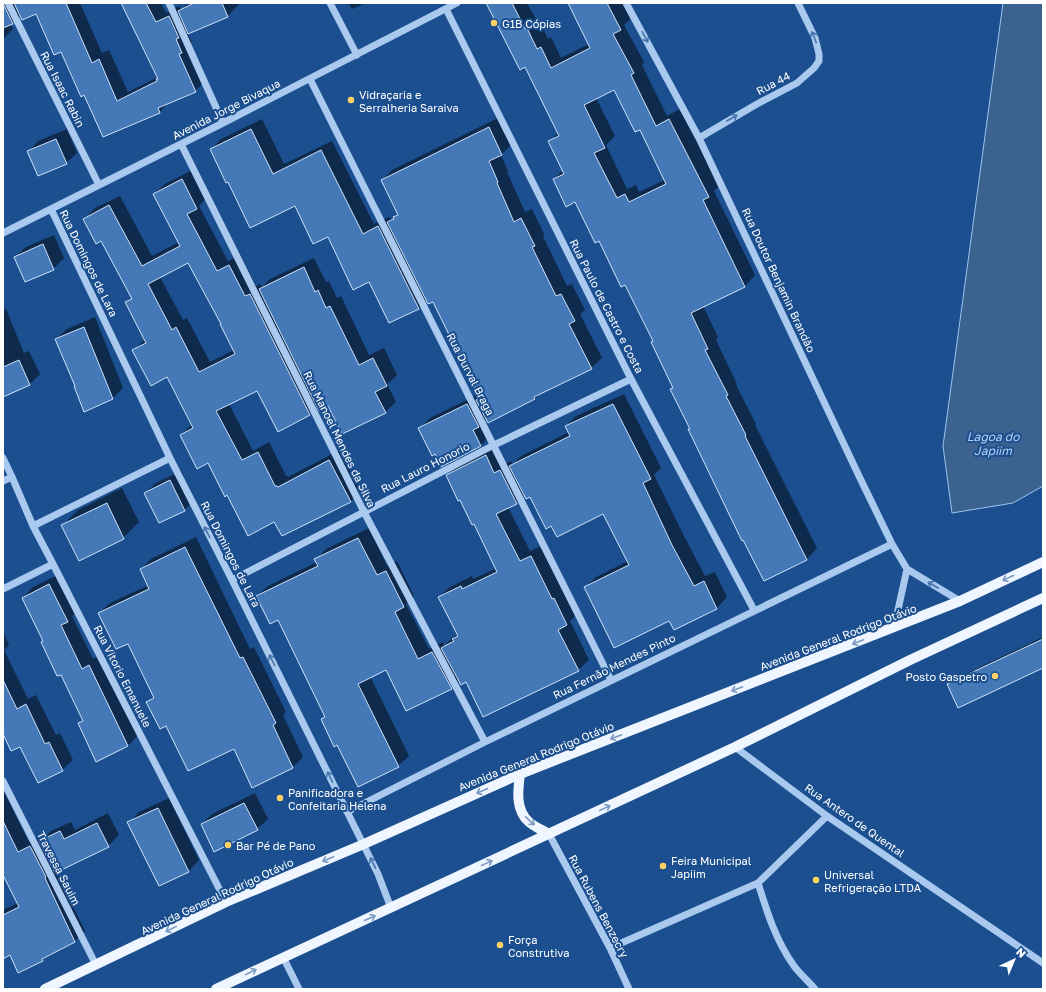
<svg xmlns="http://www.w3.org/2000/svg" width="1046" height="992" font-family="'Golos Text',sans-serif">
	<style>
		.water { fill: #3c6290; stroke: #9cc4f0 }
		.shadow { fill: #0007; fill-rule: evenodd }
		.building { fill: #4478b7; stroke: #cfe3fa; fill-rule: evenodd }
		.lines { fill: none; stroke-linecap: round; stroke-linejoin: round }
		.minor { stroke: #a9c9ee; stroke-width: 7 }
		.major { stroke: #f0f6ff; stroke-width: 10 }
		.oneway { stroke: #4674ac }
		.oneway2 { stroke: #7b9ac1 }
		.poi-dot { fill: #ffd166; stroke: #1b4f8f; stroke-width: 1.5 }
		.labels { text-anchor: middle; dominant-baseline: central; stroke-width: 4; stroke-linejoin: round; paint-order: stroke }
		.poi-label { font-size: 11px; fill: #fff; stroke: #1b4f8f; text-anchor: start }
		.street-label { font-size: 11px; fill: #fff; stroke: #1b4f8f }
		.water-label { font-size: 12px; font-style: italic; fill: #b5d3f5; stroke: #1b4f8f }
	</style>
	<rect width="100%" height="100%" fill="#1b4f8f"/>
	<path class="water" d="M1003,3H1043V486L1013,503L952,513L943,446Z"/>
	<path class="shadow" d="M3,3H80L102,53L109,50L128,92L158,77L122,3H161L166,13L179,6L181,10L188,3H240L228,16L187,33L192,42L189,44L205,81L195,91L169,102L160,112L103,136L85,94L62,51L36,13L21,15L11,24L13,29L3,39Z
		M349,3H366L352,9Z
		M489,3H527L536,19L538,18L548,39L551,37L561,58L589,44L569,3H623L631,19L624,25L644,62L642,65L667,116L680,109L719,186L714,191L755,275L745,286L703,306L718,337L716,340L737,384L736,385L756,424L755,425L817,548L807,559L764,580L691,428L654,341L626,283L576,201L554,179L563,170L549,142L558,133L525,66ZM615,89L640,129L665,180L639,192L636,185L627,189L606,145L615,136L596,98Z
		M500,117L512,144L501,155L508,171L507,172L525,212L532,209L544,234L543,236L567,286L572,284L585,310L580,314L602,358L591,368L541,393L535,399L488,421L486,418L484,420L491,435L481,445L420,428L430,418L479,394L434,301L427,300L419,308L390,322L369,281L328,236L296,204L228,181L211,150L221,139L262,119L284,164L332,141L374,224L389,217L391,220L398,213L382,180L392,170Z
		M67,129L77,153L66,163L28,152L38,141Z
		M192,170L207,197L199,206L228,261L240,255L256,286L260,284L262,287L270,279L314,258L326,282L329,281L337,298L341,296L369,355L384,348L397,375L387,384L396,402L385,412L328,405L318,406L310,414L258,390L229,404L253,451L269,442L286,476H288V477L340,450L361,491L351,501L282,535L275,521L208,462L181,435L191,425L167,376L134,350L145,339L127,303L132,297L101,240L84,219L95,208L120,196L152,256L179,242L154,194L165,184ZM188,262L222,323L234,350L210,362L187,318L183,320L160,277Z
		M54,235L64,258L53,269L15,257L26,247Z
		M3,309V310L6,309L24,353L29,351L40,374L29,385L3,396Z
		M95,317L123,388L113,398L85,410L76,385L56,339L67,329Z
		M624,394L661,468L654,475L683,534L705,576L715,572L727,597L717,608L674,629L670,620L585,588L596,577L628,561L604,513L525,494L516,503L508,507L530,551L541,546L577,614L570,621L589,660L578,670L466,681L459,680L451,688L386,668L370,676L409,756L398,766L338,744L322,719L326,716L278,618L257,596L268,586L317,562L316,560L326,549L369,528L387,566L397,561L414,596L406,604L429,649L443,642L444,646L453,637L458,634L439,597L450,587L472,576L473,579L497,568L475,523L447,476L457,465L496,445L505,464L511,461L513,464L521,456L569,432L566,426L576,416Z
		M181,471L195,500L184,510L145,493L156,483Z
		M122,488L139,522L123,538L62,526L78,510Z
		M196,537L250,649L254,647L286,712L283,715L303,757L293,767L253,786L234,747L166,725L148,702L154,696L128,642L99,613L110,603L149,585L141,569L151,559Z
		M60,574L78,611L72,616L93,659L100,655L138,735L128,746L97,760L79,723L84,719L23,598L33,587Z
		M3,632L9,645L4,650L28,699L36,695L56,735L60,733L73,760L62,770L20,745L3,732Z
		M1043,637V667L948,685L953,680Z
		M3,790L29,842L41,836L42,840L51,831L71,822L75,830L108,813L119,835L108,846L56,871L85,931L75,941L48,955L42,960L11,954L3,957V910L18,903L3,873Z
		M255,793L268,819L257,829L202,824L212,814Z
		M169,798L199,860L189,871L159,885L129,823L139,812Z"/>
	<path class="building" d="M3,3L13,24L3,28Z
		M14,3H66L92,63L99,59L117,101L157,81L156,79H158L121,3H146L156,22L169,16L179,38L176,39L182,53L179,54L196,92L158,108L160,113L103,137L84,95L81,97L61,52L54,55L36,14L22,20Z
		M194,3H222L228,17L188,34L178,11Z
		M486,3H512L525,29L527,28L537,49L541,47L551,68L590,48L568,3H607L621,30L613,34L634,73L631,75L656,126L669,119L709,197L703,200L745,287L691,313L708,349L705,350L728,395L726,396L746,435L745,436L807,560L764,581L743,540L742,541L688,429H690L670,389L673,388L651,342L653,341L625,285L621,287L599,241L595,243L575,202L566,207L553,179L564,174L548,141L559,136L525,67L520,70ZM614,90L635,132L640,130L666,184L629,202L625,194L617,198L594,153L605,148L584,105Z
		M489,127L502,155L489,161L498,182L497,183L514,222L521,218L535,246L532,247L556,296L561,294L575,321L569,324L592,369L534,397L535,399L488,423L476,400L480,398L433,302L428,304L387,222L394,219L393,217L398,215L381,180Z
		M251,129L273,174L321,150L363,234L378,226L419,309L389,323L369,282L353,290L328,237L313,244L295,206L250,228L228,182L226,183L210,149Z
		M56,139L67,164L38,176L27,151Z
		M182,179L197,209L187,214L217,271L229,265L245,296L250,294L310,415L278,432L257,391L216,411L242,460L258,452L275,486H277L278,487L329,460L351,502L282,536L274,522L248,536L227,495L225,497L208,463L197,469L180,435L193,428L167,377L151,386L132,350L146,343L125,302L132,299L101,241L96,244L83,219L109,205L142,266L180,246L153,194ZM188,263L221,324H220L235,354L199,372L176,327L172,330L148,284Z
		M43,244L54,270L25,282L14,257Z
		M304,267L315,292L318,290L326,308L330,306L359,365L373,358L387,386L375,392L386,413L342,434L328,406L319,411L259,289Z
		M84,327L113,399L84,412L74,386H75L55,339Z
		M19,360L30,385L3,397V367Z
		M467,404L479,427L473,430L481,446L441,467L435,454L432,456L418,428Z
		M613,404L651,479L643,483L672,545L694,586L704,581L717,609L674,630L669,621L614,648L584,587L629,565L603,514L557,537L551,526L546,529L530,497L526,499L509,466L570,436L565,426Z
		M486,455L494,473L500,470L517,504L496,514L520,561L531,556L552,599L554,598L567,625L558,630L579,671L483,717L466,682L461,685L441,648L454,641L452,639L458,636L438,597L461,586L462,589L497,572L474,524L472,525L460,500L458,501L446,475Z
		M170,480L185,511L159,523L144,493Z
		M107,503L124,539L79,561L61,525Z
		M358,538L377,575L386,571L404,607L395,612L418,659L432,652L452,689L406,711L386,670L358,684L399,767L358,787L337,745L334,747L321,719L325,717L278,620L270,624L256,596L318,566L314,559Z
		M185,547L240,658L243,657L276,723L273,725L293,768L252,788L234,749L188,771L166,726L160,729L146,702L154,698L128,644L116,649L98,613L149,589L140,569Z
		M49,584L68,622L61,625L82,669L89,665L128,746L96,762L78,723L83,721L61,675L57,676L41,642L43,641L22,598Z
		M1043,639V668L958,708L947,684Z
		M3,680L17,709L26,704L45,744L49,742L63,771L38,783L20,747L11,751L3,734Z
		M244,803L258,830L214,852L201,824Z
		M158,808L189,872L159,886L127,822Z
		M3,821L18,852L30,846L46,877L45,878L75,942L42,959L43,961L18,973L10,955L3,959V915L19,907L3,875Z
		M97,823L109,847L55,873L39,841L60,831L64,839Z"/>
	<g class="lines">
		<path class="minor" d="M8,3L99,185
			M169,3L223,123
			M330,3L357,55
			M626,3L699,138L859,476L892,544L907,569L960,601
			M446,9L631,379L754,610
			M310,79L611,680
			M699,138L757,104L797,83L814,68L819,61V54L815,38L798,3
			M181,144L364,512L485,742
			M51,209L170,458L232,580L378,874L391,908
			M3,233L223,123L457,3
			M3,458L12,477L33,526L53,564L226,902
			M3,481L12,477
			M33,526L170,458
			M232,580L494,445L631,379
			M3,589L53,564
			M894,628L907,569
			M735,747L827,816L1043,963
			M3,781L96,965
			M347,812L485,742L892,544
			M549,834L610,948L629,989
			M758,883C767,912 776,941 794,966C800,974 808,981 815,989
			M610,948L758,883L827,816
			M283,957L299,989"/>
		<path class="major" d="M520,774C518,790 515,810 529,822C535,827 542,830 549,834
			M45,989L226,902L364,844L520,774L960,601L1043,562
			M216,989L735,747L910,660L1043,598"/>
	</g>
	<defs><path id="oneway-shaft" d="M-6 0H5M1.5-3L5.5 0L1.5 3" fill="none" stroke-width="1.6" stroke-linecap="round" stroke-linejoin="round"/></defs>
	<g class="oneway">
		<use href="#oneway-shaft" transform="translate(645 37) rotate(62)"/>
		<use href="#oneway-shaft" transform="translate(814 37) rotate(-112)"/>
		<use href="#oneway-shaft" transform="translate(732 118) rotate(-30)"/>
		<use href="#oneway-shaft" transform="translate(207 532) rotate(-117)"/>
		<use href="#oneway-shaft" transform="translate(933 585) rotate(-150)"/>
		<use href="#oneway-shaft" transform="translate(272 660) rotate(-116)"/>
		<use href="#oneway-shaft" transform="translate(330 777) rotate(-116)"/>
		<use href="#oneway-shaft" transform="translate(373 863) rotate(-116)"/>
	</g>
	<g class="oneway2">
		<use href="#oneway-shaft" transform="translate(1008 578) rotate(155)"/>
		<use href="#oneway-shaft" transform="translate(858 642) rotate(159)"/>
		<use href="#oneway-shaft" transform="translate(737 689) rotate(159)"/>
		<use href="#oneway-shaft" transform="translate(616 737) rotate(159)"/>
		<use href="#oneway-shaft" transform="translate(482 791) rotate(156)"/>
		<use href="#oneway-shaft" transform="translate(605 808) rotate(-25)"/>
		<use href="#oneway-shaft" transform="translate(530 821) rotate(43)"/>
		<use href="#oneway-shaft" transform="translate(328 859) rotate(157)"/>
		<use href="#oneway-shaft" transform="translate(487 863) rotate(-25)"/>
		<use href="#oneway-shaft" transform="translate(370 918) rotate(-24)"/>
		<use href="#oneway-shaft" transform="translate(171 929) rotate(154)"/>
		<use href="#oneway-shaft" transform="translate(251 972) rotate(-26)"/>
	</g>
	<g class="poi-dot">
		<circle cx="494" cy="23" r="4"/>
		<circle cx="351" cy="100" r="4"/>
		<circle cx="995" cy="676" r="4"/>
		<circle cx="280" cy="798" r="4"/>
		<circle cx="228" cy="845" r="4"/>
		<circle cx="663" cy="866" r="4"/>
		<circle cx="816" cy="880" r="4"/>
		<circle cx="500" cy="945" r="4"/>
	</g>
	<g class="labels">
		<g class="poi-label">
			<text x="502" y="23">G1B Cópias</text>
			<text x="359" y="94">Vidraçaria e<tspan x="359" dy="13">Serralheria Saraiva</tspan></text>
			<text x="987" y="676" text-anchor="end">Posto Gaspetro</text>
			<text x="288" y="792">Panificadora e<tspan x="288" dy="13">Confeitaria Helena</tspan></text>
			<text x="236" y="845">Bar Pé de Pano</text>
			<text x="671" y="860">Feira Municipal<tspan x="671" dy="13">Japiim</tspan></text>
			<text x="824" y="874">Universal<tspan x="824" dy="13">Refrigeração LTDA</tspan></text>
			<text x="508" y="939">Força<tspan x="508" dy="13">Construtiva</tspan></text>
		</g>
		<g class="street-label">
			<text transform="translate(773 83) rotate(-28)">Rua 44</text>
			<text transform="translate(63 89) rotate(63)">Rua Isaac Rabin</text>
			<text transform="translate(226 109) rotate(-27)">Avenida Jorge Bivaqua</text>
			<text transform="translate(89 263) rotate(64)">Rua Domingos de Lara</text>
			<text transform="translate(779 280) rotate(65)">Rua Doutor Benjamin Brandão</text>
			<text transform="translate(607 306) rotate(63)">Rua Paulo de Castro e Costa</text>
			<text transform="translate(471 374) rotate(63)">Rua Durval Braga</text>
			<text transform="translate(340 439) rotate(64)">Rua Manoel Mendes da Silva</text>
			<text transform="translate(425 467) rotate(-27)">Rua Lauro Honorio</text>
			<text transform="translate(231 554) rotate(63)">Rua Domingos de Lara</text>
			<text transform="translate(838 637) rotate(-21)">Avenida General Rodrigo Otávio</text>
			<text transform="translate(614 666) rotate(-26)">Rua Fernão Mendes Pinto</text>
			<text transform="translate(123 676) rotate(63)">Rua Vitorio Emanuele</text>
			<text transform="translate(536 756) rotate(-22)">Avenida General Rodrigo Otávio</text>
			<text transform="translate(855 820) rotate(35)">Rua Antero de Quental</text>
			<text transform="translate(59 868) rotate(63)">Travessa Sauim</text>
			<text transform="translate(217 896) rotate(-25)">Avenida General Rodrigo Otávio</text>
			<text transform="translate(599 906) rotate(62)">Rua Rubens Benzecry</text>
		</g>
		<g class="water-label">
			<text x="993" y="436">Lagoa do<tspan x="993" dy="14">Japiim</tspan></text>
		</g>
	</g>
	<rect width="1046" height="992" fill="none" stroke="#ffffff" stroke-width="8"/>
	<g transform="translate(1014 960) rotate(44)" stroke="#1b4f8f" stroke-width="3" paint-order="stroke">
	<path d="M0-3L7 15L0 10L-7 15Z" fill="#ffffff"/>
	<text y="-6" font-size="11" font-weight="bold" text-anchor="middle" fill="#ffffff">N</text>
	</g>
</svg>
